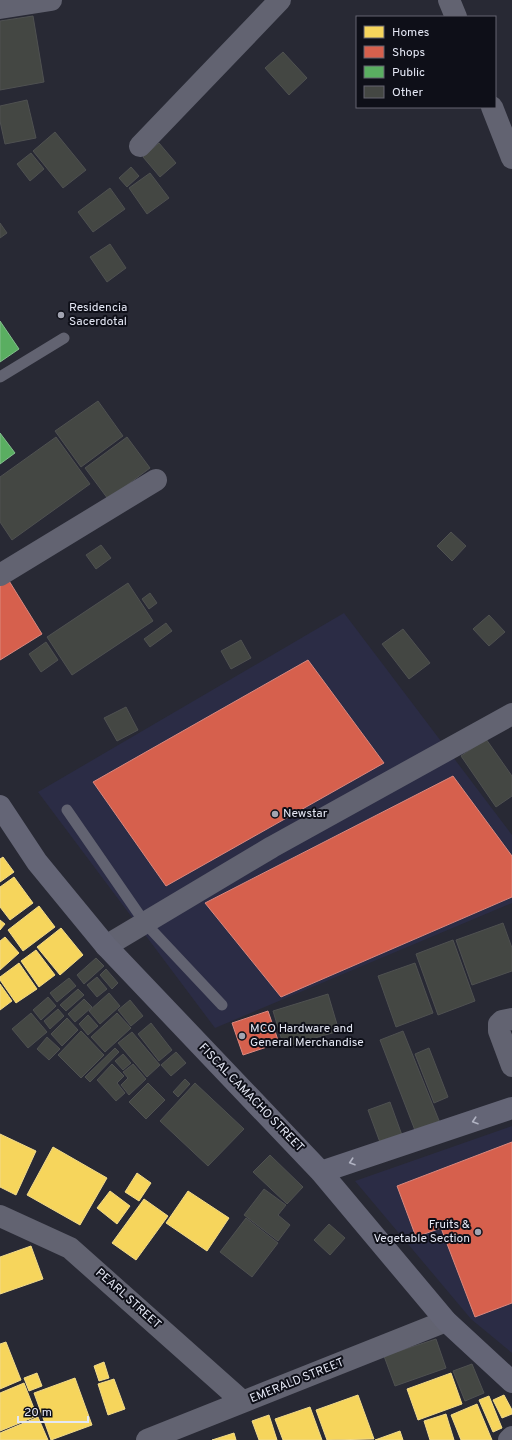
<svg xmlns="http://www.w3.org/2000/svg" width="512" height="1440" font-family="Overpass,sans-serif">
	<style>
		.built { fill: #2b2c45 }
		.homes { fill: #f6d55c; stroke: #f1da8a }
		.shops { fill: #d6604d; stroke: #da887f }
		.public { fill: #5aae61; stroke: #83bf8d }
		.building { fill: #444743; stroke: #4f5151 }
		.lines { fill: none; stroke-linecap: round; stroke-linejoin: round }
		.lane { stroke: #626371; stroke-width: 11 }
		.street { stroke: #626371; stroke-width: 22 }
		.secondary { stroke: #646576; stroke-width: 22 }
		.oneway { stroke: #b1b3c2 }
		.poi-dot { fill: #a2a4b1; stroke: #0e0f18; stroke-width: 1.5 }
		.labels { text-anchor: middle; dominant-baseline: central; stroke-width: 4; stroke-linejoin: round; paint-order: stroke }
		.poi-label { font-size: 12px; fill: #e4e7f4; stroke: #0e0f18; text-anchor: start }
		.street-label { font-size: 12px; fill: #e4e7f4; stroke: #0e0f18 }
	</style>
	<rect width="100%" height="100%" fill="#282934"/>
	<path class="built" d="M344,613L512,835V903L215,1028L38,792Z
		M512,1126V1353L471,1319L355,1181Z"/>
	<path class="homes" d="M3,857L14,872L0,882V859Z
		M14,877L33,903L10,920L0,907V887Z
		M39,906L55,927L23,951L8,930Z
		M0,920L5,924L0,930Z
		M61,928L83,955L60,975L37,947Z
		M5,937L19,953L0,970V941Z
		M36,950L55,975L39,987L21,961Z
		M19,963L37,989L16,1003L0,980V977Z
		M0,984L12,1001L0,1010Z
		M0,1134L36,1151L16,1195L0,1187Z
		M53,1147L107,1178L80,1225L27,1195Z
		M137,1173L151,1183L139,1201L125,1192Z
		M110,1191L130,1206L117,1224L97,1208Z
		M188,1191L229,1218L207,1251L166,1223Z
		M144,1199L168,1216L136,1260L112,1243Z
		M31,1246L43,1279L0,1294V1257Z
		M6,1342L21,1380L0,1389V1344Z
		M104,1362L109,1378L99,1381L94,1366Z
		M37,1373L42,1386L29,1391L24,1378Z
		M451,1373L462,1404L418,1420L407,1389Z
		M75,1378L92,1425L51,1440L34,1393Z
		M114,1379L125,1409L108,1415L98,1384Z
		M24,1383L37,1416L0,1431V1393Z
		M358,1395L374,1439L327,1440L316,1410Z
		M504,1395L512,1410V1414L502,1418L493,1400Z
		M489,1396L502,1428L493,1432L479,1400Z
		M477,1404L492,1440H461L451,1415Z
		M310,1407L322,1440H283L275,1419Z
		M446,1414L454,1440H430L424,1421Z
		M269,1415L277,1440H259L252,1421Z
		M38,1417L48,1440H0V1433Z
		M400,1431L403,1440H375Z
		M234,1433L236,1440H212Z"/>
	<path class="shops" d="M6,576L42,634L0,660V580Z
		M308,660L384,763L166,886L93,782Z
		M453,776L512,856V897L281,997L205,903Z
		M268,1011L279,1043L243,1055L232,1023Z
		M512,1142V1303L475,1317L441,1228L416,1237L397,1186Z"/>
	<path class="public" d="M0,321L19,349L0,362Z
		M0,433L15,453L0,464Z"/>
	<path class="building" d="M33,16L44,82L0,90V21Z
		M283,52L307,78L289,95L265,68Z
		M27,100L36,138L5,144L0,121V106Z
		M55,132L86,170L63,188L33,151Z
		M159,143L176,163L160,177L143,157Z
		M31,153L44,169L30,181L17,164Z
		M131,167L139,176L127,187L119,178Z
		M150,173L169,198L147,214L129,188Z
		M110,188L125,209L93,232L78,212Z
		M0,223L7,233L0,238Z
		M110,244L126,268L107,282L90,257Z
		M98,401L123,436L81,467L55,431Z
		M56,437L90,484L12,540L0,522V477Z
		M127,437L150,468L108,499L85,468Z
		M451,532L466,546L452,561L437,546Z
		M101,545L111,558L96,569L86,555Z
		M128,583L153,621L72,675L47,637Z
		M150,593L157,603L149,609L142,599Z
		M489,615L505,632L489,646L473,629Z
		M166,623L172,631L150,647L144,639Z
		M403,629L430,663L409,679L382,644Z
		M241,640L251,658L231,669L221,651Z
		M46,642L58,660L41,672L29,654Z
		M126,707L138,730L117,741L104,718Z
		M486,739L512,776V796L496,807L461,756Z
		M503,923L512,948V971L472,985L456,940Z
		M453,940L475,1001L438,1015L416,954Z
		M96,958L104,966L84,984L77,975Z
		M415,963L433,1013L396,1027L378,976Z
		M106,969L118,983L112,989L100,975Z
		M97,977L107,989L97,997L87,985Z
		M69,978L76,986L57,1002L50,993Z
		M78,989L84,995L66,1011L60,1005Z
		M109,993L120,1006L100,1024L89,1011Z
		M328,994L339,1031L284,1047L273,1011Z
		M48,997L56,1006L41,1020L33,1010Z
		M84,999L92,1007L75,1022L68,1014Z
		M130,1000L143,1016L131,1026L118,1010Z
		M58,1009L64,1016L50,1029L44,1021Z
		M31,1013L47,1032L28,1048L12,1029Z
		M117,1013L131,1028L105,1052L91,1037Z
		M88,1015L98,1026L88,1035L79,1024Z
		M67,1018L78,1030L62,1046L51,1034Z
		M151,1023L172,1050L159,1061L138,1034Z
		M81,1031L104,1055L81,1078L58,1055Z
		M403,1031L440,1123L416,1133L380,1040Z
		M132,1032L160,1065L147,1077L118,1043Z
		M47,1037L60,1049L49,1060L37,1049Z
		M115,1048L119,1052L90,1082L85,1077Z
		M429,1048L448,1097L434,1103L415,1054Z
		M176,1052L186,1063L171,1076L161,1065Z
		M123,1054L131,1063L123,1070L115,1061Z
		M112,1064L124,1076L117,1083L125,1093L116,1101L97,1080Z
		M133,1064L146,1079L129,1095L121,1085L128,1078L123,1072Z
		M185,1079L190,1084L178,1097L173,1092Z
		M148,1083L165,1100L146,1119L129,1102Z
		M195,1083L244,1129L208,1166L160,1121Z
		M390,1102L403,1138L381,1145L368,1110Z
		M270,1155L303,1187L287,1204L253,1172Z
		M264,1189L286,1205L278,1215L290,1225L278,1241L244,1215Z
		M246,1218L278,1243L252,1277L220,1252Z
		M329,1224L345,1238L330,1255L314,1240Z
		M436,1339L446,1368L395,1386L384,1356Z
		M472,1364L484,1393L465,1401L453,1371Z"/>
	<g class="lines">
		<path class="lane" d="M0,377L64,338
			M67,810L145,923L222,1005"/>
		<path class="street" d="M449,0L456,17
			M0,8L51,0
			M492,107L512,158
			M140,146L280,0
			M0,575L156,480
			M106,946L272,847L512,714
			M512,1019L502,1021L499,1024V1031L512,1066
			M0,1216L70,1248L243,1402
			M147,1440L446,1321
			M509,1440L512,1437"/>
		<path class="secondary" d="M0,806L37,862L106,946L321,1172L446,1321L512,1382
			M321,1172L512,1108"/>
	</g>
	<defs><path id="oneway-chevron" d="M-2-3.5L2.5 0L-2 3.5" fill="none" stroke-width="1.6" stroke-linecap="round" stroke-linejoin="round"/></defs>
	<g class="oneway">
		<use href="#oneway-chevron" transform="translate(475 1121) rotate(162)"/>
		<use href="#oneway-chevron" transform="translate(352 1162) rotate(162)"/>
	</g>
	<g class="poi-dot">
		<circle cx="61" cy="315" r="4"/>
		<circle cx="275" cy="814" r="4"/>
		<circle cx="242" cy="1036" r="4"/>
		<circle cx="478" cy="1232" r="4"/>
	</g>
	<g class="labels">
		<g class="poi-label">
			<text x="69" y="308">Residencia<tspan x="69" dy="14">Sacerdotal</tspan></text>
			<text x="283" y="814">Newstar</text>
			<text x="250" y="1029">MCO Hardware and<tspan x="250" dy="14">General Merchandise</tspan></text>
			<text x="470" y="1225" text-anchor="end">Fruits &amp;<tspan x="470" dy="14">Vegetable Section</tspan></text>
		</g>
		<g class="street-label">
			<text transform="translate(251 1098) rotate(46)">FISCAL CAMACHO STREET</text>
			<text transform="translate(128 1299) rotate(42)">PEARL STREET</text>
			<text transform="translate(297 1381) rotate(-22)">EMERALD STREET</text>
		</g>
	</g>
	<rect x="356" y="16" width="140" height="92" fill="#0e0f18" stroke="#646570"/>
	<rect x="364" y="26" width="20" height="12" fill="#f6d55c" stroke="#646570"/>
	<text x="392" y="36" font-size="12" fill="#e4e7f4">Homes</text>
	<rect x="364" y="46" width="20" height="12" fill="#d6604d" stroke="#646570"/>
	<text x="392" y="56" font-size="12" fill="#e4e7f4">Shops</text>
	<rect x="364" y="66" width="20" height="12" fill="#5aae61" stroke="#646570"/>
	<text x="392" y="76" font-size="12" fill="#e4e7f4">Public</text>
	<rect x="364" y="86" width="20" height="12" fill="#444743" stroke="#646570"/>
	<text x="392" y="96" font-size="12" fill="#e4e7f4">Other</text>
	<path d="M18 1416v6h70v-6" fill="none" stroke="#e4e7f4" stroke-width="2"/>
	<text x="24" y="1416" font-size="12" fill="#e4e7f4" stroke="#0e0f18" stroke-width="3" paint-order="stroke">20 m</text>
</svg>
